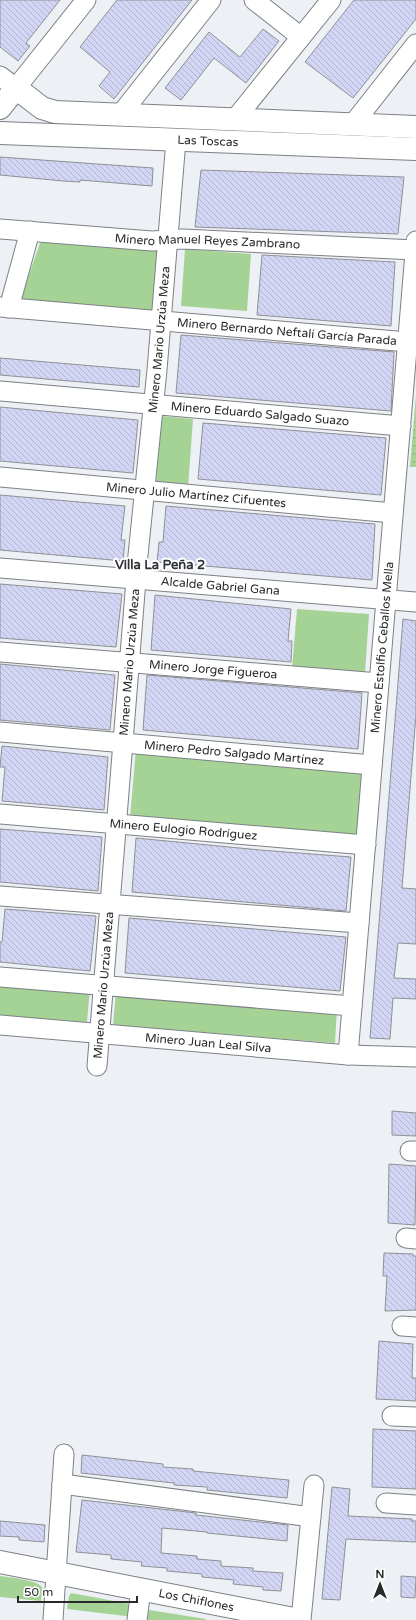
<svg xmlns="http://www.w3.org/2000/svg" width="416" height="1620" font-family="'Varela Round',sans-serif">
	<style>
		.grass { fill: #a5d396 }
		.park { fill: url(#park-dots) }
		.building { fill: url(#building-back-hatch); stroke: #909095 }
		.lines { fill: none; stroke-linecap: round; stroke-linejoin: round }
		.minor-casing { stroke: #7d8084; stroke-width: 21 }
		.tertiary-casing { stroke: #7d8084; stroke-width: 24 }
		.minor { stroke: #fff; stroke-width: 19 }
		.tertiary { stroke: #fff; stroke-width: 22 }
		.labels { text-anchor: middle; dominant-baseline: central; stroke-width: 4; stroke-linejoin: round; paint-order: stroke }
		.street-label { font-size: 12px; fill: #28292a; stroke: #fff }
		.neighbourhood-label { font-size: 13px; font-weight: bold; fill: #2f3235; stroke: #fff }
	</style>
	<defs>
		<pattern id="park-dots" width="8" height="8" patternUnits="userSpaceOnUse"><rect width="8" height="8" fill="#a5d396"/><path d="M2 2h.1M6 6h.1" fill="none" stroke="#8eb581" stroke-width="1.8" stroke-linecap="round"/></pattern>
		<pattern id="building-back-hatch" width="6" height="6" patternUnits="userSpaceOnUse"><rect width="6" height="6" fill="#d2d5f4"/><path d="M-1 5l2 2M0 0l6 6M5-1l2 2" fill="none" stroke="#b4b7d1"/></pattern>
	</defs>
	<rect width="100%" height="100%" fill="#edf1f5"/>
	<path class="grass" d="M46,240L156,250L162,255L155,312L25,303L21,297L40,243Z
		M185,249L251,254L247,311L181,306Z
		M161,416L193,419L188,488L156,485Z
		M297,609L369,614L365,673L292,668Z
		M136,749L363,768L358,837L130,818Z
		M0,981L90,988L87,1022L0,1016Z
		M116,991L337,1009L335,1043L113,1025Z
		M0,1576C8,1577 36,1580 41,1586C44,1589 41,1597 41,1601L0,1597Z
		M71,1593L136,1605L134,1617L67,1609L69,1596Z
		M149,1610L206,1619V1620H147Z"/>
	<path class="park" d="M416,395V467H410Z"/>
	<path class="building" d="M0,0H60L26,43L30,46L18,61L0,47Z
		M117,0H192L114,99L99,86L110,72L80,47Z
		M354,0H416V19L353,98L305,62Z
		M263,29L279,41L246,83L214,58L181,100L165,88L209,32L240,57Z
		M0,157L153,168L152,186L80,180V182L63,181L0,175Z
		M201,170L404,177L398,234L195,227Z
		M262,255L395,262L391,326L257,315Z
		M181,335L394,352L391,411L176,393Z
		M0,358L140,370L139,387L0,375Z
		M0,407L138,420L133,473L0,461Z
		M203,423L386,438L381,495L198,479Z
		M0,495L125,506L121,540H125L123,561L0,550Z
		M166,506L375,524L372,580L157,562L159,542H163Z
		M0,584L122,594L116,647L0,638Z
		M155,595L291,609L288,641H292L291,662L151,650Z
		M403,619L416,621V715L402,888L416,889V944L398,943L394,978L416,979V999L393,998L390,1039L370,1038Z
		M0,664L115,675L110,730L0,720Z
		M147,675L362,693L358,749L143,730Z
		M2,746L108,757L104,810L2,801L5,767H0Z
		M0,829L102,837L98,891L0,882Z
		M136,838L260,850L351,857L346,911L132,892Z
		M5,909L96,916L90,971L0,962V942H2Z
		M129,918L346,937L340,991L125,973Z
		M392,1111L416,1113V1136L392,1135Z
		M389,1164L416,1166L415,1225L388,1223Z
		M384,1253L413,1254V1256H416V1310L385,1311L387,1276H383Z
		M379,1341L413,1344L412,1378H416V1401L376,1399Z
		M373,1429L416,1431V1489L372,1487Z
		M82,1455L163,1464V1467L193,1469V1471L289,1480L287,1498L207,1490V1487L174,1485V1483L81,1473Z
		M332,1487L350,1489L348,1516L412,1519V1521H416V1542L346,1539L340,1600L322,1599Z
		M82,1500L196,1513V1515L288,1525L287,1541L207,1533V1532L162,1528L161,1553L197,1556V1559L221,1561V1566L253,1568V1571L283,1573L281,1591L263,1590V1587L233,1584L234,1580L202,1577V1574L167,1571V1568L141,1566L142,1562L111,1559V1555L76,1552Z
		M0,1521L45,1525L44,1542L19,1540V1537L0,1536Z
		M401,1576L416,1577L415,1598L401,1597Z"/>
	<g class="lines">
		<g class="minor-casing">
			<g id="minor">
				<path d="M254,0L301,37"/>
				<path d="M0,76L16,88L86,0"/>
				<path d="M120,115L211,0"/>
				<path d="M235,119L331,0"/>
				<path d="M353,124L416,44"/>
				<path id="s1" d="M0,229L152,241L183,239L415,250"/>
				<path id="s2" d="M0,307L408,342"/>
				<path d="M9,308L30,231"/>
				<path id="s3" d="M0,391L401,426"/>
				<path id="s4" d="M0,477L393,513"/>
				<path id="s5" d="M0,568L416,602"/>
				<path id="s6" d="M0,652L379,683"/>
				<path id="s7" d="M0,732L372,765"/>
				<path id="s8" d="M0,814L366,845"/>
				<path d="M0,896L359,923"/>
				<path d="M0,977L352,1006"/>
				<path id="s9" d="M0,1025L348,1055L416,1057"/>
				<path id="s10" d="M348,1055L416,241"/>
				<path id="s11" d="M97,1066L138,555L157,370L176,140"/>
				<path d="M410,1151H416"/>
				<path d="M406,1238L416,1239"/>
				<path d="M402,1326L416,1327"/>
				<path d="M392,1416L416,1417"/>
				<path d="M62,1484L311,1517"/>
				<path d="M386,1503L416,1505"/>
				<path d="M53,1620L64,1454"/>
				<path d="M137,1620L141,1589"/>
				<path d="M301,1620L314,1485"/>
			</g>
		</g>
		<g class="tertiary-casing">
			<g id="tertiary">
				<path d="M0,108L16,88L42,108L55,112L416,127"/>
				<path id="s12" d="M0,133L416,149"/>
				<path id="s13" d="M0,1562L299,1620"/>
			</g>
		</g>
		<use href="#minor" class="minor"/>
		<use href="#tertiary" class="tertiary"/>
	</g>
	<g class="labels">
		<g class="street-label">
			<text stroke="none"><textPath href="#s12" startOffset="208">Las Toscas</textPath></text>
			<text stroke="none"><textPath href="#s1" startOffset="208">Minero Manuel Reyes Zambrano</textPath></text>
			<text stroke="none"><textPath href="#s2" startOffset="288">Minero Bernardo Neftalí García Parada</textPath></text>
			<text stroke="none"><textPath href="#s11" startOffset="729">Minero Mario Urzúa Meza</textPath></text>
			<text stroke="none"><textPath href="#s3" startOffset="261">Minero Eduardo Salgado Suazo</textPath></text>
			<text stroke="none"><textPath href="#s4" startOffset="197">Minero Julio Martínez Cifuentes</textPath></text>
			<text stroke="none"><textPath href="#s5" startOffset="221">Alcalde Gabriel Gana</textPath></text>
			<text stroke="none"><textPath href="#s10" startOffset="409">Minero Estolfio Ceballos Mella</textPath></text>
			<text stroke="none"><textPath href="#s11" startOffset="405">Minero Mario Urzúa Meza</textPath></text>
			<text stroke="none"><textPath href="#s6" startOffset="214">Minero Jorge Figueroa</textPath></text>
			<text stroke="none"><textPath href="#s7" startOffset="235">Minero Pedro Salgado Martínez</textPath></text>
			<text stroke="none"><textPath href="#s8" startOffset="184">Minero Eulogio Rodríguez</textPath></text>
			<text stroke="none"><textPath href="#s11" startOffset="81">Minero Mario Urzúa Meza</textPath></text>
			<text stroke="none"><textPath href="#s9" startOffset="209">Minero Juan Leal Silva</textPath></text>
			<text stroke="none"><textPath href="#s13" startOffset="200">Los Chiflones</textPath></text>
		</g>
		<g class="neighbourhood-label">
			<text x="160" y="565">Villa La Peña 2</text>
		</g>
	</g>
	<g transform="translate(380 1584)" stroke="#ffffff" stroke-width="3" paint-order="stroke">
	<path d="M0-3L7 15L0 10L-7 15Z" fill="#28292a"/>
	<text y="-6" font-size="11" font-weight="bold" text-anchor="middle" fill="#28292a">N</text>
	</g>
	<path d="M18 1596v6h119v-6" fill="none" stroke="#28292a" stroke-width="2"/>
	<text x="24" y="1596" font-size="12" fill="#28292a" stroke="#ffffff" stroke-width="3" paint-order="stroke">50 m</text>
</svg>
